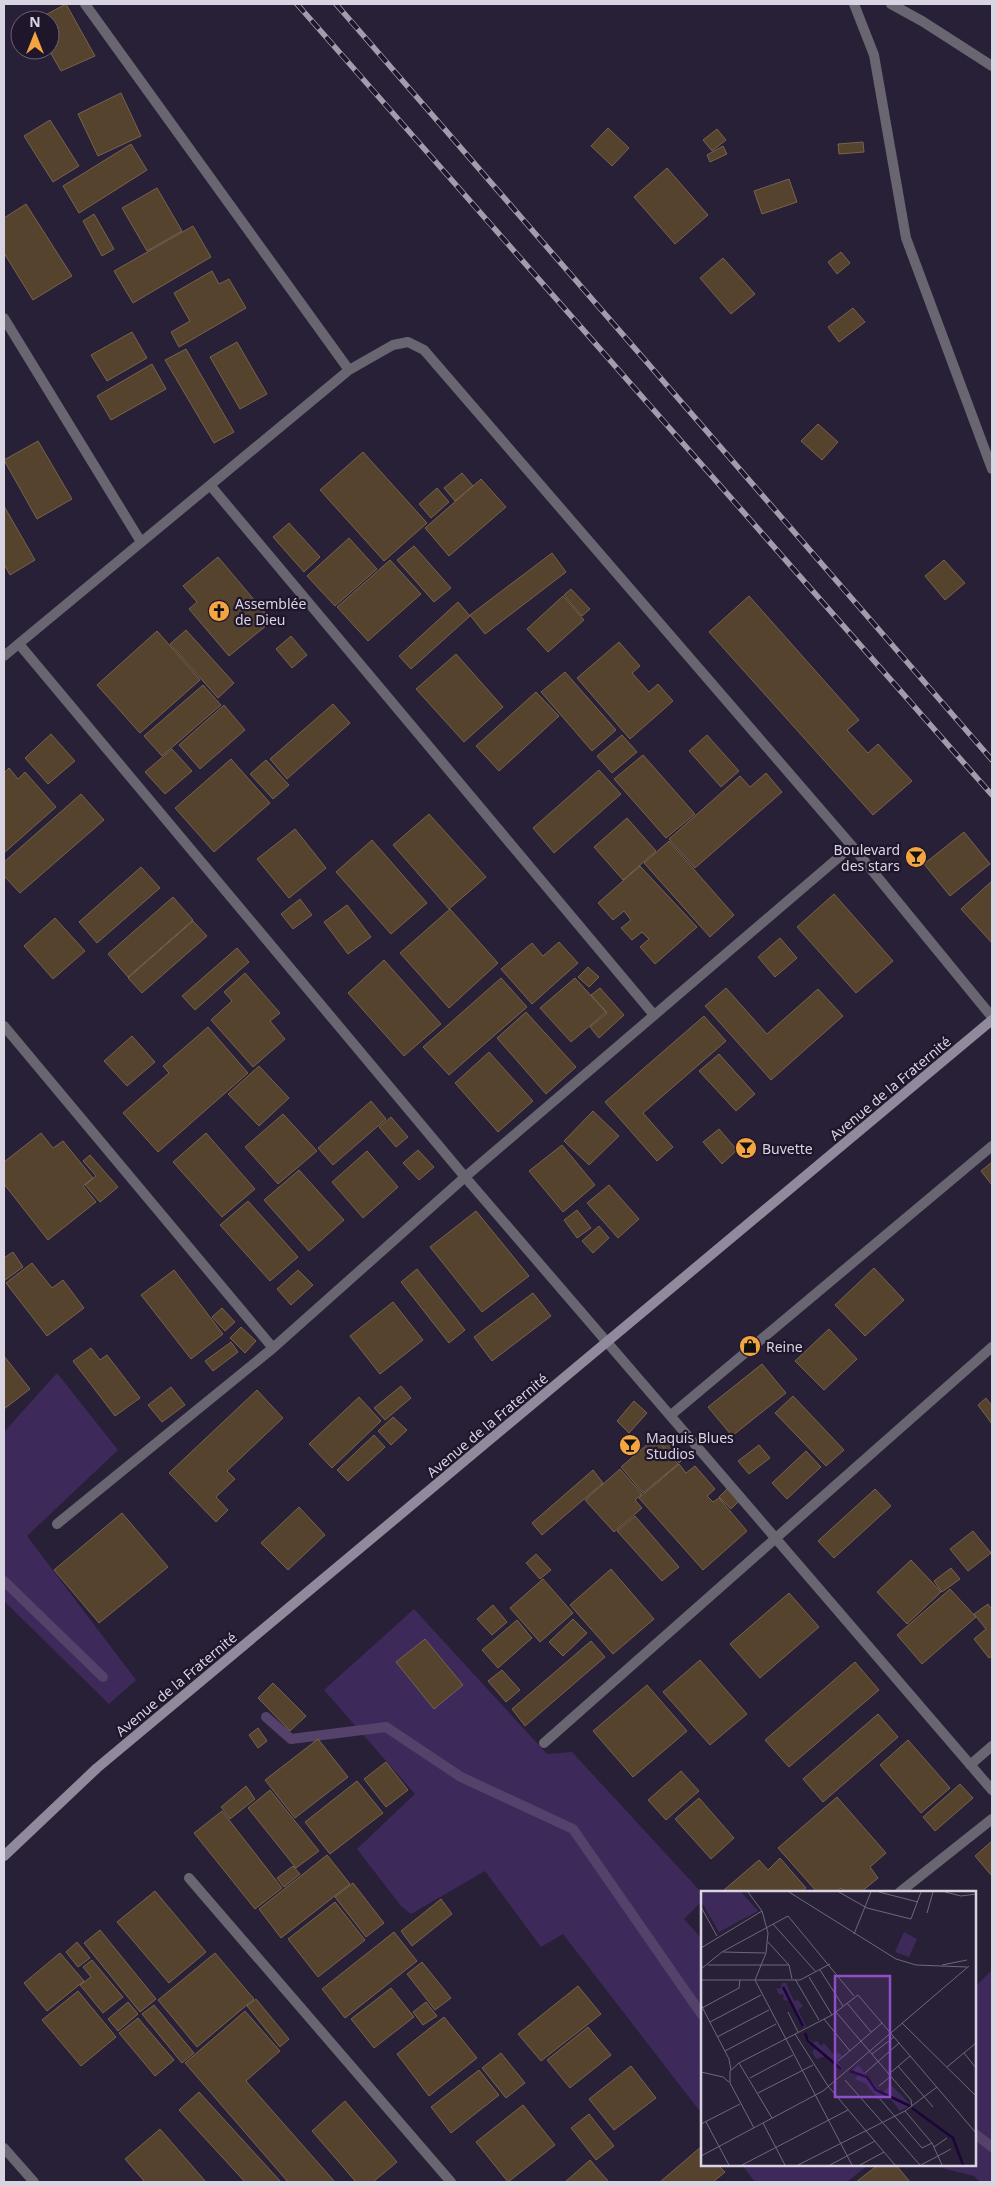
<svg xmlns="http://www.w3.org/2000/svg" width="996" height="2186" font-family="'Noto Sans',sans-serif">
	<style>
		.green { fill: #3e295b }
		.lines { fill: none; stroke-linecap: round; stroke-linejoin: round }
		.stream { stroke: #55426a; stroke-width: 10 }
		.building { fill: #56432e; stroke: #77634d }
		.service { stroke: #696571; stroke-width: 10 }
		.minor { stroke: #696571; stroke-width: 10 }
		.tertiary { stroke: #696571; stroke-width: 10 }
		.secondary { stroke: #908a9c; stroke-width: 10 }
		.rail-casing { stroke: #a29cac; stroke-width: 5.5 }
		.rail { stroke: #1f162c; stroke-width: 4; stroke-dasharray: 11; stroke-linecap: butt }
		.labels { text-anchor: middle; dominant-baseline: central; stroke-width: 4.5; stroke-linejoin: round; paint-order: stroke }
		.poi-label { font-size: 14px; fill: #d9d4e2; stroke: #1f162c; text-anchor: start }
		.street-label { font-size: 14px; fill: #d9d4e2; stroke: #1f162c }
		.inset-river { fill: none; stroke: #1d0337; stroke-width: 2.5 }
		.inset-road { fill: none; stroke: #6f687b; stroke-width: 1 }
		.view { fill: #8e4ec6; fill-opacity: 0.15; stroke: #8e4ec6; stroke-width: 2.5 }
		.inset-edge { fill: none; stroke: #d9d4e2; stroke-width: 2.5 }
	</style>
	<rect width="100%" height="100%" fill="#282036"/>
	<path class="green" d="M57,1373L118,1450L27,1536L136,1680L109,1704L4,1601V1432Z
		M414,1609L547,1754L572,1752L702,1893V1901L684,1919L702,1939V2114L563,1934L541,1947L485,1871L411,1914L401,1906L357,1849L415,1794L324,1690Z
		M992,1970V2182H980L974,2176L930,2165H975V1987Z
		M742,2165H868L847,2182H755Z"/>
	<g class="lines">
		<path class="stream" d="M4,1581L103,1677
			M266,1717L291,1739L386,1727L461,1777L573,1829L702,2015
			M975,2134L992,2147"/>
	</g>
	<path class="building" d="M66,4L95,56L61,71L49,50L50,20H36Z
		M121,93L141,136L98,156L78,114Z
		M50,120L79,166L53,182L24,136Z
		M608,128L629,148L612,166L591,146Z
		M717,129L726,140L712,151L703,140Z
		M863,142L864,152L839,154L838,144Z
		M131,144L147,170L79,213L63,186Z
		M723,146L727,154L710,162L707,155Z
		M667,168L708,215L675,244L634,197Z
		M789,179L797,202L762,214L754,191Z
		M157,188L182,231L147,251L122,208Z
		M26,204L72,276L33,300L4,253V218Z
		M94,214L114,249L102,256L83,221Z
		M193,226L211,257L133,303L114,271Z
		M841,252L850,263L837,274L828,262Z
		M723,258L755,294L731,314L700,278Z
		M212,271L219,284L229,279L246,308L179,347L171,332L190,321L174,293Z
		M853,308L865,322L839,342L828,327Z
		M132,332L147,358L107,381L91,355Z
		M237,342L267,394L240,409L210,357Z
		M186,349L234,432L214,443L165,360Z
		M152,364L166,389L111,420L97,396Z
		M818,424L838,442L822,460L801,441Z
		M38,441L72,499L37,519L4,460Z
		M363,452L427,523L384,561L320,490Z
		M462,473L473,486L455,501L444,488Z
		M481,479L506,507L449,556L425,528Z
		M437,488L449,502L431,518L419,504Z
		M4,506L35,560L10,575L4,564Z
		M289,523L320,557L304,572L273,537Z
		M349,538L377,569L335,606L307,576Z
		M414,546L451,588L434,602L397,560Z
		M552,553L566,572L485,634L470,615Z
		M218,557L272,621L229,656L189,609L197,602L183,586Z
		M390,560L421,594L368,641L337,607Z
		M944,560L965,583L945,600L925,576Z
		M571,589L590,609L582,616L564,595Z
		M563,596L584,620L548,652L527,629Z
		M749,596L859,720L847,730L868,753L878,744L912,781L873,815L709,632Z
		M458,602L470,616L411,669L399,656Z
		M186,630L234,683L218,698L170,644Z
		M157,631L200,680L140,733L97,685Z
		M291,636L307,655L292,668L276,649Z
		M619,642L640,666L632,673L649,692L658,684L673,701L630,739L577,678Z
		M456,654L503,707L464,742L416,689Z
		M565,672L616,730L592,751L541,692Z
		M203,685L221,705L162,756L144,736Z
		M536,692L559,716L499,771L476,746Z
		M333,704L350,723L287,779L270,759Z
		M224,705L245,730L200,769L179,745Z
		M51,734L75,761L48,784L25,758Z
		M622,735L637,752L612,773L597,756Z
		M707,735L739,771L721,787L689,751Z
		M172,749L192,771L165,794L145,772Z
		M643,755L695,814L666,838L614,779Z
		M231,759L270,803L214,852L175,808Z
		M266,760L289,785L273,799L250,774Z
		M9,768L18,779L25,772L56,807L4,853V773Z
		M599,770L621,794L554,853L533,828Z
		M766,773L782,792L695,868L669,839L740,776L750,787Z
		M81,794L104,820L20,893L4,876V862Z
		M429,814L486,877L449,909L393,845Z
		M627,818L656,851L623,880L594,847Z
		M295,829L326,868L289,898L257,859Z
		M964,832L990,864L950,896L924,864Z
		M372,840L427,903L391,934L336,872Z
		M669,841L734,915L710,937L644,863Z
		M640,866L697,927L655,964L640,947L649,939L642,932L632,940L621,928L631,920L624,911L613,920L598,903Z
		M141,867L160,888L97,943L79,922Z
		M992,881V943L961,909Z
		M834,894L893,961L856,993L797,927Z
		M173,897L193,920L128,977L108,954Z
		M300,899L312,915L293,929L281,914Z
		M347,905L371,937L348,954L324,922Z
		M450,909L498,963L449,1008L400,953Z
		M55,918L85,951L53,979L24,946Z
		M193,921L207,936L142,993L128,978Z
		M780,938L797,958L775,977L758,957Z
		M559,942L578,963L532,1004L501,969L532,943L543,956Z
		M237,948L249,962L195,1010L182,996Z
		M384,960L441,1024L404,1056L348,993Z
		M588,967L599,977L589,987L578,977Z
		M245,973L280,1013L270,1021L285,1039L253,1067L211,1020L232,1001L224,992Z
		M501,978L527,1007L449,1075L423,1047Z
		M575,978L606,1012L571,1042L540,1008Z
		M600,988L624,1015L599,1038L590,1027L607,1013L591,995Z
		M726,988L767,1034L818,989L843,1016L771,1080L705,1006Z
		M526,1012L576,1067L546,1094L497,1038Z
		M704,1016L726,1041L643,1113L673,1147L657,1161L605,1102Z
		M208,1027L248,1073L158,1152L123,1113L169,1073L163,1066Z
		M132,1036L155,1062L127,1086L104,1061Z
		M489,1052L533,1101L498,1132L455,1083Z
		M719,1054L755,1094L736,1111L699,1071Z
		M259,1066L289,1098L259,1126L228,1094Z
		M371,1101L386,1119L333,1165L318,1148Z
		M593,1111L619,1136L589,1165L564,1141Z
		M283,1114L317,1151L278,1184L245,1147Z
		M391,1117L408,1137L396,1147L379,1127Z
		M719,1129L737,1150L722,1164L703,1142Z
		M41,1133L53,1148L63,1141L93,1178L83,1186L96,1202L48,1240L4,1184V1162Z
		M206,1133L255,1189L222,1217L173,1162Z
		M562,1145L595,1185L563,1212L529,1171Z
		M418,1150L434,1167L419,1180L403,1163Z
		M367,1151L398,1187L363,1218L332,1182Z
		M90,1155L118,1187L100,1202L85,1185L96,1176L83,1161Z
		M992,1162V1185L981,1171Z
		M299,1170L344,1220L309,1251L264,1200Z
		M609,1185L639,1219L618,1238L587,1203Z
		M248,1201L298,1257L270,1281L220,1225Z
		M577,1210L591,1228L577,1238L564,1220Z
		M476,1211L529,1276L482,1312L430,1247Z
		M599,1226L609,1238L593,1253L582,1241Z
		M13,1252L23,1267L4,1281V1258Z
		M32,1263L52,1288L63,1280L84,1308L47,1336L6,1283Z
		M874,1268L904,1300L865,1336L835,1305Z
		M417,1269L465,1330L449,1343L401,1282Z
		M174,1270L223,1334L191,1359L141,1295Z
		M298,1270L313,1285L291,1305L277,1289Z
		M533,1293L551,1316L492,1361L474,1337Z
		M393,1302L423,1340L380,1374L350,1336Z
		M222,1308L235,1322L225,1331L212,1317Z
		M241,1327L256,1341L245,1353L230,1338Z
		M829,1329L857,1359L824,1390L795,1361Z
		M231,1342L238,1352L213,1371L205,1361Z
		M91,1348L100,1360L107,1355L140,1398L115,1416L73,1361Z
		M4,1356L30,1389L4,1409Z
		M762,1364L786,1393L732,1436L708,1407Z
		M401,1386L411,1398L385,1420L374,1408Z
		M171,1387L185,1405L162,1422L148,1405Z
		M257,1390L283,1418L227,1471L235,1479L216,1497L228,1510L216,1522L169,1473Z
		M793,1396L844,1450L826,1466L775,1413Z
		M359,1397L381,1421L332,1468L309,1444Z
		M986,1398L992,1406V1424L978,1405Z
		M634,1401L647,1413L629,1433L617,1421Z
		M393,1417L407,1430L391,1445L378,1431Z
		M374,1435L385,1447L348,1481L337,1470Z
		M666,1437L685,1457L679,1463L660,1442Z
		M655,1438L678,1464L643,1493L621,1467Z
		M759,1445L770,1458L749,1474L738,1461Z
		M806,1451L821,1467L787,1499L772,1483Z
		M679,1464L686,1473L695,1466L715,1489L707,1496L713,1502L719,1498L747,1531L703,1570L639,1498Z
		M620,1469L642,1494L635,1500L642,1508L614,1532L585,1500Z
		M593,1470L603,1483L542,1535L532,1523Z
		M728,1488L739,1501L731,1509L719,1497Z
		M875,1489L891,1506L834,1558L818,1541Z
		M299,1507L325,1535L288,1570L261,1543Z
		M122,1513L168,1567L99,1623L54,1570Z
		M635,1516L679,1567L662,1581L617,1531Z
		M973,1531L991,1553L968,1571L950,1549Z
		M536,1554L551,1570L540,1579L526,1563Z
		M911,1560L941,1592L907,1624L877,1592Z
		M951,1568L960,1579L942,1592L934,1581Z
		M611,1569L654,1619L613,1654L570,1605Z
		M543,1579L573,1613L540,1642L510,1608Z
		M950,1589L976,1617L922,1664L897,1635Z
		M789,1593L819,1627L760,1678L730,1644Z
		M988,1604L992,1610V1656L989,1658L974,1639L986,1629L974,1614Z
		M493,1605L507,1622L492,1635L477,1619Z
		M573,1619L587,1633L563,1656L549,1642Z
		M517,1620L532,1638L498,1668L482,1650Z
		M425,1639L463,1685L434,1709L396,1662Z
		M591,1641L605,1657L525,1726L512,1709Z
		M700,1660L747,1714L710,1745L663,1692Z
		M855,1662L879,1690L789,1767L765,1740Z
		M502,1670L520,1690L506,1702L488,1681Z
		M273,1683L306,1716L290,1731L258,1698Z
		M647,1685L687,1731L633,1777L593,1731Z
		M878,1714L898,1737L823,1802L803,1779Z
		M258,1728L267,1741L258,1748L249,1735Z
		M318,1739L348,1777L295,1818L265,1780Z
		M908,1740L950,1788L921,1813L880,1765Z
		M386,1762L408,1790L386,1807L364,1779Z
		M681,1771L699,1791L666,1820L648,1800Z
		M357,1781L383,1813L330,1854L305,1822Z
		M960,1784L973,1798L935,1831L923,1817Z
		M246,1786L255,1799L230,1819L221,1807Z
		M270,1790L319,1851L296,1868L248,1808Z
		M837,1797L886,1853L870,1867L878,1878L861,1892H845L841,1888L835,1892H817L778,1848Z
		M699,1798L734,1838L711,1859L675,1819Z
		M222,1811L282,1888L255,1909L194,1833Z
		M992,1841V1876L975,1856Z
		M327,1855L350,1884L281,1938L259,1909Z
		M780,1858L806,1888L802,1892H726L724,1890L759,1860L768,1870Z
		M293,1866L300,1874L284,1887L277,1878Z
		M353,1883L384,1923L366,1937L335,1897Z
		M155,1891L206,1952L169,1983L117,1922Z
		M441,1899L452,1914L412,1946L401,1931Z
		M335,1902L365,1940L318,1977L288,1939Z
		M100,1930L156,1999L140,2012L84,1943Z
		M394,1932L417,1961L345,2018L322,1989Z
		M77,1942L90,1958L78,1967L66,1952Z
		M60,1953L84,1981L47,2011L24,1983Z
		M215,1953L254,1999L197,2047L158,2000Z
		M92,1960L123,1997L103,2013L80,1985L91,1977L83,1967Z
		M422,1962L451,1998L435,2010L407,1974Z
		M578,1986L601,2014L541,2061L518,2034Z
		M391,1988L414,2017L374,2048L351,2019Z
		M78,1991L116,2037L81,2066L42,2020Z
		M256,1999L289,2039L280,2047L247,2006Z
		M128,2002L138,2014L118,2031L108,2019Z
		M426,2002L437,2016L423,2025L413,2012Z
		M154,2005L194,2053L182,2063L142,2014Z
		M245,2011L280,2051L246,2081L335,2182H288L185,2063Z
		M444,2017L477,2058L429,2096L397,2054Z
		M138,2018L174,2060L155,2076L119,2033Z
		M588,2027L611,2055L570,2088L547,2060Z
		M501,2053L525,2083L506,2098L482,2068Z
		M631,2066L656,2098L614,2130L589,2099Z
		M479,2070L499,2095L451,2133L431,2107Z
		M199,2092L281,2182H245L179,2110Z
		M345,2101L397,2162L373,2182H356L312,2131Z
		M523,2105L555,2145L508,2182L476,2142Z
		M589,2114L614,2146L596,2160L571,2128Z
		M160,2129L206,2182H145L125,2159Z
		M702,2146V2165H718L725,2172L713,2182H660Z
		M590,2160L609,2182H565Z
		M878,2165H896L910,2182H856Z"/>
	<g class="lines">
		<path class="service" d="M854,4L874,55L906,238L992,469
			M891,4L922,21L992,66"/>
		<path class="minor" d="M85,4L349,370
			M4,318L141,542
			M210,485L654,1015
			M19,644L465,1177L992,1790
			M4,656L349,370L393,345L408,342L424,350L852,846L992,1017
			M4,1026L273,1348
			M671,1415L992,1146
			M57,1524L273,1348L465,1177L852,846
			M544,1743L992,1347
			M970,1765L992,1746
			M189,1878L451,2182
			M900,1892L992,1819"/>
		<path class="tertiary" d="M4,2148L34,2182"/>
		<path class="secondary" d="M4,1856L97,1768L992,1020"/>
		<g class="rail-casing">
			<path id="rail" d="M297,4L992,795
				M336,4L992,760"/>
		</g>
		<use href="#rail" class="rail"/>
	</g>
	<defs>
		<g id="church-disc" transform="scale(1.125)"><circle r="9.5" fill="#f2a541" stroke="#1f162c"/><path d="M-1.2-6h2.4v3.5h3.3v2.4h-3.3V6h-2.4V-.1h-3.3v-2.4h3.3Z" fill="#111"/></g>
		<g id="bar-disc" transform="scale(1.125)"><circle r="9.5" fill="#f2a541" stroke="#1f162c"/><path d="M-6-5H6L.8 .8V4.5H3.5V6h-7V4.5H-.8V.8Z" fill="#111"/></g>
		<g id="shop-disc" transform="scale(1.125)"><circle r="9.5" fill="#f2a541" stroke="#1f162c"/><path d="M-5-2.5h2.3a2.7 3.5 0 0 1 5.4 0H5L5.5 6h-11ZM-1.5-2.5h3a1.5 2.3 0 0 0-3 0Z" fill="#111"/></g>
	</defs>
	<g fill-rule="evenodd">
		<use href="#church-disc" x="219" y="611"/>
		<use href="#bar-disc" x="916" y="857"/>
		<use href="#bar-disc" x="746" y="1148"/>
		<use href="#shop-disc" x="750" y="1346"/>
		<use href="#bar-disc" x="630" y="1445"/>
	</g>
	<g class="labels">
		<g class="poi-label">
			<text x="235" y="603">Assemblée<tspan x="235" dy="16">de Dieu</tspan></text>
			<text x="900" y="849" text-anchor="end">Boulevard<tspan x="900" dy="16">des stars</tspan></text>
			<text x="762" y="1148">Buvette</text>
			<text x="766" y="1346">Reine</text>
			<text x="646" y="1437">Maquis Blues<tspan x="646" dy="16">Studios</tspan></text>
		</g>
		<g class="street-label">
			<text transform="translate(890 1088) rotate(-40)">Avenue de la Fraternité</text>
			<text transform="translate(487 1425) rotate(-40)">Avenue de la Fraternité</text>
			<text transform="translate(176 1684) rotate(-40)">Avenue de la Fraternité</text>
		</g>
	</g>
	<g transform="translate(701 1891)">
		<rect width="275" height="275" fill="#282036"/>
		<path d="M0,1H40L57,20L18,41L0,10ZM203,41L216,48L208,66L194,61ZM81,92H85L93,110L97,109L102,115L97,119L105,136H102L90,110L82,109L83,104L78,103L75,98L80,97ZM102,141L112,152L116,150L120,155L123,152L133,164L132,169L137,161L141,165L136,170L142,178L125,165L115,168L111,161L116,156L107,152ZM157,174L181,202L190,194L210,214L199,220L188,206L183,205L178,209L165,193L154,188L157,184L152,179Z" fill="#3e295b"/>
		<path class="inset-river" d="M82,96L102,135M104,142L107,150L140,178M149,180L166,186L175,199L209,215M211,217L252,247L262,274"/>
		<path class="inset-road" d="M47,1L61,20L67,42L65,62L54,89L151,274M88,1L195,68L215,74L266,76M138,1L166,17L210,28L220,1M178,1L217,11M244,1L260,5L275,3M0,16L16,45M226,22L232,1M72,33L115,81M153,43L170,1M67,51L88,74L91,88M0,57L61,20M22,61L64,62M7,74H88M241,74L266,69M0,78L21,61L87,25L153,105M119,79L142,115M108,86L131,124M94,88L118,129M0,89H99L129,73M146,112L170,141M0,114L28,168L30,179M1,117L38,97L39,89M87,121L97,141M135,121L210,209L211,215M123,128L149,160M9,131L60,104M201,132L275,205M94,143L127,195L194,274M16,146L68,119M24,160L75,133M263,162L275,177M171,163L193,146M137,170L181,132M38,172L131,124L157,104L275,242M197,175L232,216M246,176L275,152M0,181L22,186L28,191M164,182L198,152M188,183L209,165M49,187L92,164M144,189L219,274M178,195L190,185M57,202L112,174M179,208L221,257L231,252M204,220L231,252L241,274M5,231L28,274M62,232L84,274M0,233L39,213M53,237L29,192V180L38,172L71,227M233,256L246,247M0,265L122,200L268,75M41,274L147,219M97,274L204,220L236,196M129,274L174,250M159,274L183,261M220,274L250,258"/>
		<path class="view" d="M134,85H189V206H134Z"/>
		<rect width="275" height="275" class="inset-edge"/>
	</g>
	<rect width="996" height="2186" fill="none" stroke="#d9d4e2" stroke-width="10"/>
	<g transform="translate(35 35)"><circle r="24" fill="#1f162c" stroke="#696275"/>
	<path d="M0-4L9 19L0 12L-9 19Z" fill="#f2a541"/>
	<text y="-8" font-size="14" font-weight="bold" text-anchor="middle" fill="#d9d4e2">N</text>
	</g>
</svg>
